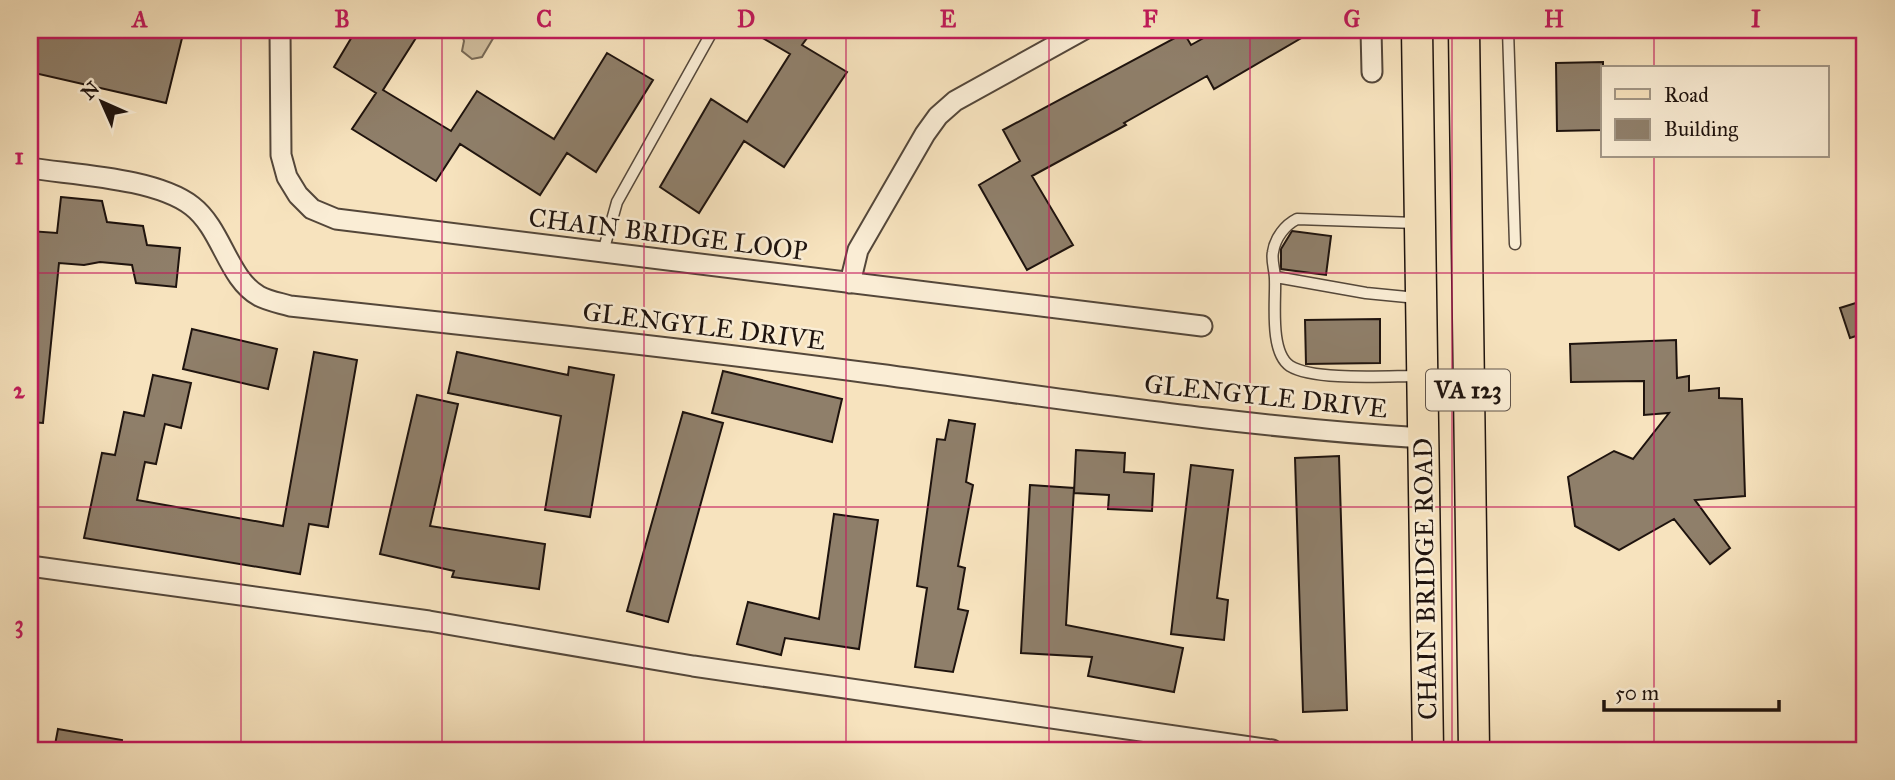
<svg xmlns="http://www.w3.org/2000/svg" width="1895" height="780" font-family="'IM FELL Great Primer',serif">
	<style>
		.green { fill: #d2c0a0; stroke: #786a57; stroke-width: 2 }
		.building { fill: #8f7f6a; stroke: #1e130e; stroke-width: 2 }
		.lines { fill: none; stroke-linecap: round; stroke-linejoin: round }
		.service-casing { stroke: #54473a; stroke-width: 13 }
		.minor-casing { stroke: #54473a; stroke-width: 23 }
		.primary-casing { stroke: #1e130e; stroke-width: 33 }
		.service { stroke: #faedd5; stroke-width: 10 }
		.minor { stroke: #faedd5; stroke-width: 19 }
		.primary { stroke: #f7e3be; stroke-width: 30 }
		.grid { fill: none; stroke: #c2185b; stroke-width: 2; stroke-opacity: 0.55 }
		.labels { text-anchor: middle; dominant-baseline: central; stroke-width: 5; stroke-linejoin: round; paint-order: stroke }
		.shield { fill: #faedd5; stroke: #60544a; stroke-width: 2 }
		.shield-label { font-size: 24px; font-weight: bold; fill: #1e130e }
		.street-label { font-size: 26px; fill: #1e130e; stroke: #faedd5 }
		.neatline { fill: none; stroke: #c2185b; stroke-width: 2.5 }
		.grid-label { font-size: 23px; text-anchor: middle; font-weight: bold; fill: #c2185b }
	</style>
	<rect width="100%" height="100%" fill="#f7e3be"/>
	<filter id="stains"><feTurbulence type="fractalNoise" baseFrequency=".00286" numOctaves="4"/><feColorMatrix values="0 0 0 0 .2 0 0 0 0 .09 0 0 0 0 .02 0 0 0 .5 -.17"/></filter>
	<radialGradient id="worn" r=".72"><stop offset=".6" stop-color="#630" stop-opacity="0"/><stop offset="1" stop-color="#630" stop-opacity=".3"/></radialGradient>
	<path class="green" d="M460,30H498L482,57L472,59L462,51L464,41Z"/>
	<path class="building" d="M30,30H184L166,103L30,72Z
		M356,30H421L383,90L451,131L477,91L554,139L607,53L653,80L596,172L567,153L540,195L460,144L436,181L352,129L376,93L334,67Z
		M749,30H813L802,45L847,72L784,167L744,141L699,213L660,187L711,99L747,122L790,54Z
		M1218,30H1315L1214,89L1207,76L1124,123L1126,125L1032,176L1073,245L1027,270L979,185L1020,161L1003,130L1184,33L1191,45Z
		M1603,62V130L1557,131L1556,63Z
		M61,197L102,201L107,222L143,226L147,245L180,248L176,287L136,283L132,265L100,262L84,265L59,263L43,423L30,422V231L57,233Z
		M1292,231L1331,236L1326,275L1281,269V249Z
		M1865,300V333L1850,338L1840,308Z
		M1380,319V363L1306,364L1305,320Z
		M192,329L277,349L268,389L183,369Z
		M1676,340L1677,378L1689,376V391L1719,388V398L1742,399L1745,496L1695,500L1730,548L1710,564L1674,519L1619,550L1575,526L1568,477L1614,451L1633,459L1669,413L1644,415V381L1571,382L1570,344Z
		M314,352L357,360L328,527L309,524L300,574L84,538L102,453L115,455L124,412L144,416L153,375L191,383L181,428L165,424L156,464L145,462L137,500L283,526Z
		M457,352L568,375L569,367L614,375L590,517L545,510L561,416L448,393Z
		M723,371L842,399L832,442L712,413Z
		M417,395L458,404L430,526L545,544L539,589L452,577L454,571L380,554Z
		M683,412L723,423L668,622L627,611Z
		M949,420L975,424L966,482L973,485L958,566L965,568L958,609L968,611L953,672L915,667L927,588L917,586L937,439L945,440Z
		M1076,450L1125,453L1124,472L1154,474L1152,511L1108,509L1109,495L1074,493Z
		M1339,456L1347,710L1303,712L1295,458Z
		M1191,465L1233,470L1217,598L1228,600L1224,640L1171,634Z
		M1030,485L1074,488L1066,625L1183,648L1174,692L1088,676L1092,657L1021,653Z
		M834,514L878,520L859,649L785,638L781,655L737,644L748,602L819,619Z
		M58,729L122,740L121,750H54Z"/>
	<g class="lines">
		<g class="service-casing">
			<path id="service" d="M1508,30L1515,244
				M1416,223L1297,219C1285,225 1275,238 1273,252C1271,260 1275,270 1275,279C1276,300 1269,352 1290,366C1314,381 1387,376 1417,376
				M603,252L617,202L713,30
				M1276,277L1366,293L1417,298"/>
		</g>
		<g class="minor-casing">
			<path id="minor" d="M280,30L281,155L287,177L298,195L312,209L336,219L1202,326
				M1371,30L1372,72
				M30,168C75,175 156,178 192,206C222,229 228,279 259,296C268,301 280,303 290,306C486,327 682,348 877,374C1058,398 1240,427 1423,438
				M850,283L858,250L925,134L938,116L955,101L1083,30
				M30,566L429,621L693,666L1272,750"/>
		</g>
		<g class="primary-casing">
			<path id="primary" d="M1417,30L1428,750
				M1464,30L1474,750"/>
		</g>
		<use href="#service" class="service"/>
		<use href="#minor" class="minor"/>
		<use href="#primary" class="primary"/>
	</g>
	<path class="grid" d="M241,30V750M442,30V750M644,30V750M846,30V750M1049,30V750M1250,30V750M1452,30V750M1654,30V68M1654,156V750M30,273H1865M30,507H1865"/>
	<g class="labels">
		<rect class="shield" x="1426" y="369.5" width="84" height="41" rx="5"/>
		<g class="shield-label">
			<text x="1468" y="390">VA 123</text>
		</g>
		<g class="street-label">
			<text transform="translate(668 234) rotate(7)">CHAIN BRIDGE LOOP</text>
			<text transform="translate(704 326) rotate(7)">GLENGYLE DRIVE</text>
			<text transform="translate(1266 396) rotate(6)">GLENGYLE DRIVE</text>
			<text transform="translate(1425 579) rotate(-91)">CHAIN BRIDGE ROAD</text>
		</g>
	</g>
	<rect width="1895" height="780" fill="none" stroke="#f7e3be" stroke-width="77"/>
	<rect x="1601" y="66" width="228" height="91" fill="#faedd5" stroke="#a29685" stroke-width="2"/>
	<rect x="1615" y="89" width="35" height="10" fill="#f7e3be" stroke="#a29685" stroke-width="2"/>
	<text x="1664" y="102" font-size="21" fill="#1e130e">Road</text>
	<rect x="1615" y="119" width="35" height="21" fill="#8f7f6a" stroke="#a29685" stroke-width="2"/>
	<text x="1664" y="136" font-size="21" fill="#1e130e">Building</text>
	<g transform="translate(102 102) rotate(315)" stroke="#faedd5" stroke-width="5" paint-order="stroke">
	<path d="M0-5L12 26L0 18L-12 26Z" fill="#1e130e"/>
	<text y="-10" font-size="19" font-weight="bold" text-anchor="middle" fill="#1e130e">N</text>
	</g>
	<path d="M1604 700v10h175v-10" fill="none" stroke="#1e130e" stroke-width="3.5"/>
	<text x="1615" y="700" font-size="21" fill="#1e130e" stroke="#faedd5" stroke-width="5" paint-order="stroke">50 m</text>
	<rect x="38" y="38" width="1818" height="704" class="neatline"/>
	<g class="grid-label">
		<text x="140" y="27">A</text>
		<text x="342" y="27">B</text>
		<text x="544" y="27">C</text>
		<text x="746" y="27">D</text>
		<text x="948" y="27">E</text>
		<text x="1150" y="27">F</text>
		<text x="1352" y="27">G</text>
		<text x="1554" y="27">H</text>
		<text x="1756" y="27">I</text>
		<text x="19" y="164">1</text>
		<text x="19" y="398">2</text>
		<text x="19" y="632">3</text>
	</g>
	<rect width="100%" height="100%" filter="url(#stains)"/>
	<rect width="100%" height="100%" fill="url(#worn)"/>
</svg>
